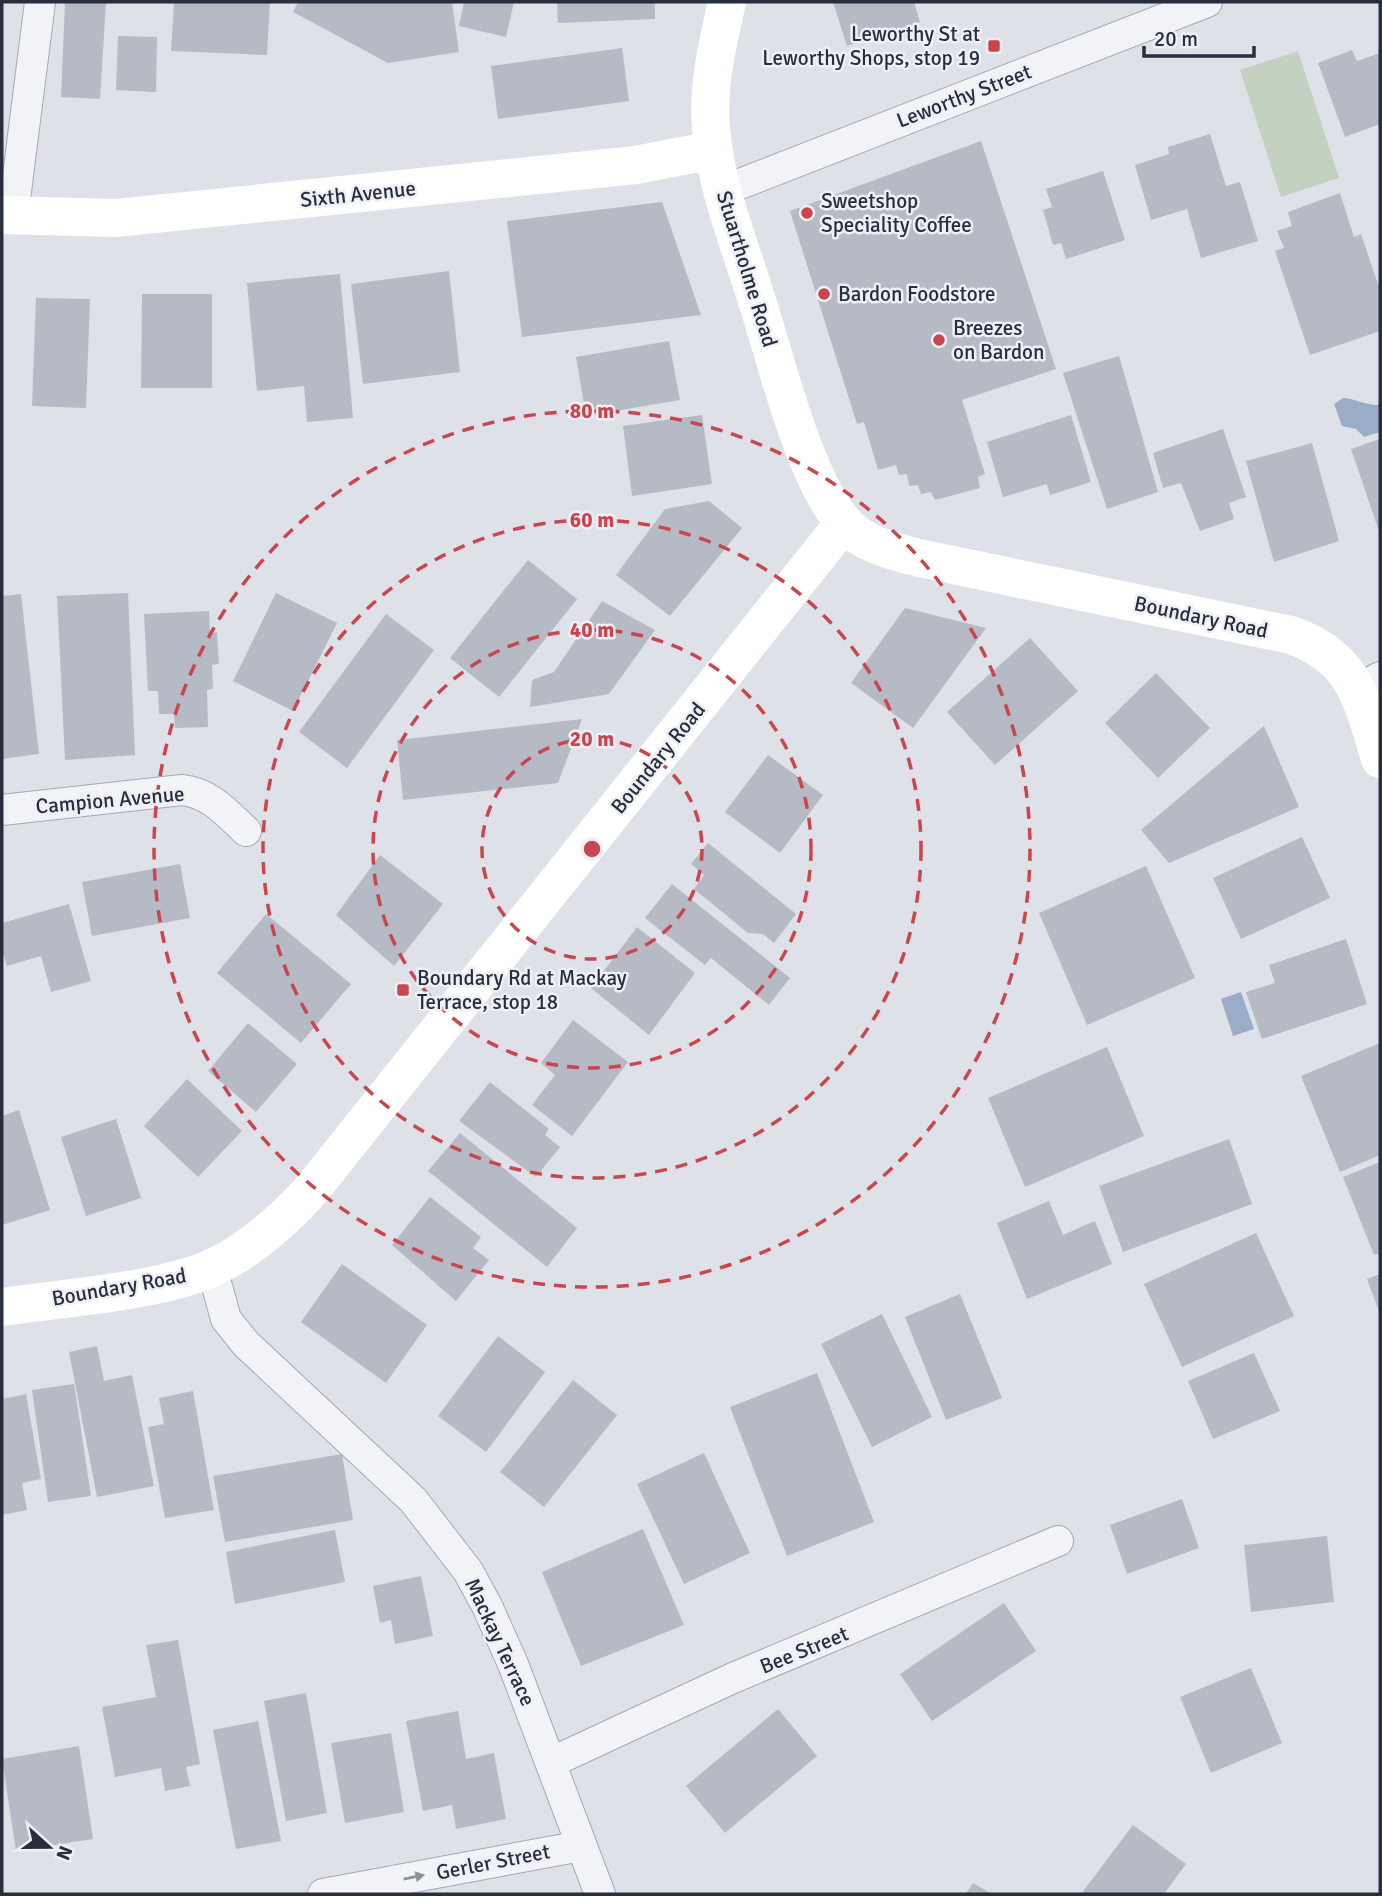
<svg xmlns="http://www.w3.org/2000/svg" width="1382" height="1896" font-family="Signika,sans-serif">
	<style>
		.green { fill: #c3d1c0 }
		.water { fill: #9aacc7 }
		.building { fill: #b6bac4 }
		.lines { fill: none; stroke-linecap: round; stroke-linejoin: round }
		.street-casing { stroke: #a4a8b2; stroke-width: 32 }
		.street { stroke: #f1f3f6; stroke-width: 30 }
		.secondary { stroke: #fff; stroke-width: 38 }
		.oneway { fill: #8c909a }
		.ring { fill: none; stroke: #ca464e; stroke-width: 3.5; stroke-dasharray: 12 9 }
		.poi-dot { fill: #ca464e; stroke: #eef0f5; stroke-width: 2.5 }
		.labels { text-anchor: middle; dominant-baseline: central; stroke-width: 5; stroke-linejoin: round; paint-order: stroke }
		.poi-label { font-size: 21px; fill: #282e3e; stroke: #eef0f5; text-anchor: start }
		.street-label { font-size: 21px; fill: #282e3e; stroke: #eef0f5 }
		.centre { fill: #ca464e; stroke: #eef0f5; stroke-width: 3.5 }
		.ring-label { font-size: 21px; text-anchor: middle; font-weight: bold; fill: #ca464e; stroke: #eef0f5; stroke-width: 5; stroke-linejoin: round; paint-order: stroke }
	</style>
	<rect width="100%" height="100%" fill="#dfe1e8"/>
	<path class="green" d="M1298,51L1339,178L1281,197L1240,70Z"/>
	<path class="water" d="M1343,398C1357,399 1367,406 1380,405V432L1364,437L1356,429L1342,426L1334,404Z
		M1241,992L1254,1029L1233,1036L1221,999Z"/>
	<path class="building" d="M65,2L106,3L100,99L61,97Z
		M174,2H270L267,55L171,51Z
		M298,2H452L459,52L388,63L293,12Z
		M464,2H514L506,37L459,26Z
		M557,2H655V19L558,23Z
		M833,2H914L920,22L847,46Z
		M118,36L157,37L156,92L116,90Z
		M622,48L629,101L498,119L491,66Z
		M1352,50L1357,61L1380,53V124L1345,137L1318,63Z
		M1210,134L1226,186L1240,182L1258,241L1201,258L1187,209L1151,220L1135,165L1169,154L1168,147Z
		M981,141L1056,369L962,400L985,474L978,477L980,488L935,500L931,492L921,494L918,485L909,486L907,474L899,475L896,465L878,470L864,422L857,424L790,211Z
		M1103,171L1125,240L1066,259L1061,243L1053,245L1043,210L1052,207L1046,189Z
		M1340,193L1354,237L1361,234L1380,290V331L1310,355L1275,251L1284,248L1277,231L1292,226L1288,212Z
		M662,202L701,315L522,337L507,221Z
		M449,271L460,372L363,384L351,284Z
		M340,274L353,418L307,422L304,386L257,391L247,283Z
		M142,294H212V388H141Z
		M36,298L90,299L86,408L32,406Z
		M669,341L680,400L586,416L576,357Z
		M1119,356L1158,492L1107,509L1063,373Z
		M702,415L712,484L632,496L623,426Z
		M1071,415L1091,482L1050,495L1047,484L1003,497L987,442Z
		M1223,429L1246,497L1229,503L1234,519L1200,531L1181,483L1163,488L1153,453Z
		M1380,439V534L1351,449Z
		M1312,443L1339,541L1274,562L1246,461Z
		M709,501L742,528L670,616L616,575L665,509Z
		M528,560L577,599L499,697L450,658Z
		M128,593L135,755L65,760L57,596Z
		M276,593L337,623L293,711L233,681Z
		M21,594L39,754L2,759V596Z
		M602,601L655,630L609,694L530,707L532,680L554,672Z
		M905,608L986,628L913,728L851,683Z
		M209,611L210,633L217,632L219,664L212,665L213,689L207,690L208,727L175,728L174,714H159L158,691H148L144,614Z
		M386,614L434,650L347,768L299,732Z
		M1030,638L1078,691L995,765L947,712Z
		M1156,673L1210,728L1158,778L1105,723Z
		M582,719L558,783L403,800L397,740Z
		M1264,726L1299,807L1169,863L1141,830Z
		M768,755L823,795L780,853L725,812Z
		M1302,837L1330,898L1241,939L1213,878Z
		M708,843L796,914L774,943L763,934L748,933L694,889L704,875L691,864Z
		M380,855L443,904L394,966L336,915Z
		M180,864L190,918L92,936L82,882Z
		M1146,866L1195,978L1087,1025L1039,913Z
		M672,884L790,978L769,1005L711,958L705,965L645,918Z
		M69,904L91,981L51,992L41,956L7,966L2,949V923Z
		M266,914L351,984L301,1043L217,973Z
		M637,927L695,973L649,1035L591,988Z
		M1346,939L1367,1004L1262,1039L1246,992L1275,983L1269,965Z
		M573,1020L628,1062L572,1136L532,1105L555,1075L541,1063Z
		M248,1023L297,1064L256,1112L208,1071Z
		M1380,1043V1155L1340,1172L1301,1076Z
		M1107,1047L1144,1136L1025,1187L988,1098Z
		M187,1079L242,1131L198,1177L144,1126Z
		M490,1082L549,1129L545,1135L560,1147L536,1177L459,1121Z
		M19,1110L50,1210L2,1225V1116Z
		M116,1119L141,1198L86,1216L61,1137Z
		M460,1133L577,1228L547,1267L428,1171Z
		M1229,1139L1252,1204L1123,1252L1099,1186Z
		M1380,1162V1253L1374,1255L1343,1177Z
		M430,1197L481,1237L473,1248L489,1260L456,1301L392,1245Z
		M1049,1201L1063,1235L1095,1221L1112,1264L1027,1299L997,1223Z
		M1256,1233L1294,1316L1182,1367L1144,1284Z
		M342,1264L427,1325L386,1383L301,1322Z
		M1380,1274V1314L1367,1279Z
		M960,1294L1002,1398L946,1420L905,1317Z
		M882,1314L932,1417L872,1447L821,1344Z
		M498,1336L545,1372L486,1452L438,1416Z
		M97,1346L104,1381L132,1375L154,1486L97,1497L69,1352Z
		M1254,1353L1280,1411L1213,1439L1188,1381Z
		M817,1373L874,1522L787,1556L730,1407Z
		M573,1380L617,1415L544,1507L500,1472Z
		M74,1384L91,1496L48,1502L32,1390Z
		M193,1391L214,1510L165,1518L148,1427L164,1424L159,1398Z
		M26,1394L41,1479L22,1483L27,1510L2,1515V1399Z
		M704,1453L750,1553L684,1584L637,1484Z
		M342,1454L353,1520L225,1542L213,1476Z
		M1182,1499L1199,1548L1127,1574L1110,1525Z
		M643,1529L684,1625L581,1666L542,1572Z
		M335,1530L345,1582L235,1604L226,1552Z
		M1327,1536L1334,1602L1251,1612L1244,1545Z
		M421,1576L433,1636L395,1644L391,1620L380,1623L373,1586Z
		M1004,1603L1036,1651L932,1721L900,1674Z
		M178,1640L200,1764L186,1767L190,1786L165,1791L161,1768L115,1777L102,1707L156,1697L146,1645Z
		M1251,1668L1282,1743L1211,1773L1180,1697Z
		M306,1693L327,1813L286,1821L264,1701Z
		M778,1709L817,1756L725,1833L686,1786Z
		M458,1711L466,1759L494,1753L506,1819L456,1829L452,1805L423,1811L406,1721Z
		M258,1721L281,1841L236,1849L213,1730Z
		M391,1733L404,1812L345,1823L331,1743Z
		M79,1746L93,1839L16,1851L2,1759Z
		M1133,1825L1186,1864L1164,1894H1081Z
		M973,1883L992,1894H966Z"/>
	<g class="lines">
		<g class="street-casing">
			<path id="street" d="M722,191L1207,2
				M13,215L40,2
				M1355,691L1380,677
				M2,810L182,790C210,793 227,813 246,831
				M212,1268L226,1319L246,1344L413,1500L468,1571L487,1606L513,1664L600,1894
				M552,1762L733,1678L1058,1541
				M323,1894L581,1846"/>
		</g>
		<use href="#street" class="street"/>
		<path class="secondary" d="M727,2C718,43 707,85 711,128C716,189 741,248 759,307C777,364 805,480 844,523C864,545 892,551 919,558L1291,635C1355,657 1362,700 1380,759
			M2,215L116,218L636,165L713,150
			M2,1307C63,1298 157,1292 212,1268C251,1250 283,1221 312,1189L844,523"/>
	</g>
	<defs><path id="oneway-solid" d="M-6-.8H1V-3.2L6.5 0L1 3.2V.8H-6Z" transform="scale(1.75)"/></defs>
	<use class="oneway" href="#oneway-solid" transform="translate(414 1877) rotate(-11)"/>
	<g class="ring">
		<circle cx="592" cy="849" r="110"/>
		<circle cx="592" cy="849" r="219"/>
		<circle cx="592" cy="849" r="329"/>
		<circle cx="592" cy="849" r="438"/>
	</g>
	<g class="poi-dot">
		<rect x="987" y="39" width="14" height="14" rx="3.5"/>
		<circle cx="807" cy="213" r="7"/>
		<circle cx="824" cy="294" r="7"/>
		<circle cx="939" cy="340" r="7"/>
		<rect x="396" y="983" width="14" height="14" rx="3.5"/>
	</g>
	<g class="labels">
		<g class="poi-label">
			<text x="980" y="34" text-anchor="end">Leworthy St at<tspan x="980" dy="24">Leworthy Shops, stop 19</tspan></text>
			<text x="821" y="201">Sweetshop<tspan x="821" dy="24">Speciality Coffee</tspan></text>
			<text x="838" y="294">Bardon Foodstore</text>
			<text x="953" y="328">Breezes<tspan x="953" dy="24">on Bardon</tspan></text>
			<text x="417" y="978">Boundary Rd at Mackay<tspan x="417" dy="24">Terrace, stop 18</tspan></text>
		</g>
		<g class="street-label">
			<text transform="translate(964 96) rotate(-21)">Leworthy Street</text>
			<text transform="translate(358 194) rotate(-6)">Sixth Avenue</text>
			<text transform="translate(747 269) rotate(73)">Stuartholme Road</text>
			<text transform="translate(1201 617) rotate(12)">Boundary Road</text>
			<text transform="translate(658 758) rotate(-51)">Boundary Road</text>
			<text transform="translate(110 800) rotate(-5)">Campion Avenue</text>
			<text transform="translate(119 1287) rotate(-10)">Boundary Road</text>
			<text transform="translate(500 1642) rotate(65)">Mackay Terrace</text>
			<text transform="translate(804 1650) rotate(-22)">Bee Street</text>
			<text transform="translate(493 1862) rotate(-11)">Gerler Street</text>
		</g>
	</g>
	<circle cx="592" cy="849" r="10" class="centre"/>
	<g class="ring-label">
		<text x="592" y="418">80 m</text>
		<text x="592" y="527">60 m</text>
		<text x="592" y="637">40 m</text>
		<text x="592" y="746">20 m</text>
	</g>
	<rect width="1382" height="1896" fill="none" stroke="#282e3e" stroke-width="7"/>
	<g transform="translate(49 1847) rotate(111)" stroke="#eef0f5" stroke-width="5" paint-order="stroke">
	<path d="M0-5L12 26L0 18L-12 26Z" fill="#282e3e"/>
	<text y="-10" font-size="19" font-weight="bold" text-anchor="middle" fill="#282e3e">N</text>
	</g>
	<path d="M1144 46v10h110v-10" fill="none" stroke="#282e3e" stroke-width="3.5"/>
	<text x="1154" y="46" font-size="21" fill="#282e3e" stroke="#eef0f5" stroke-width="5" paint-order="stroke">20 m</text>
</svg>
